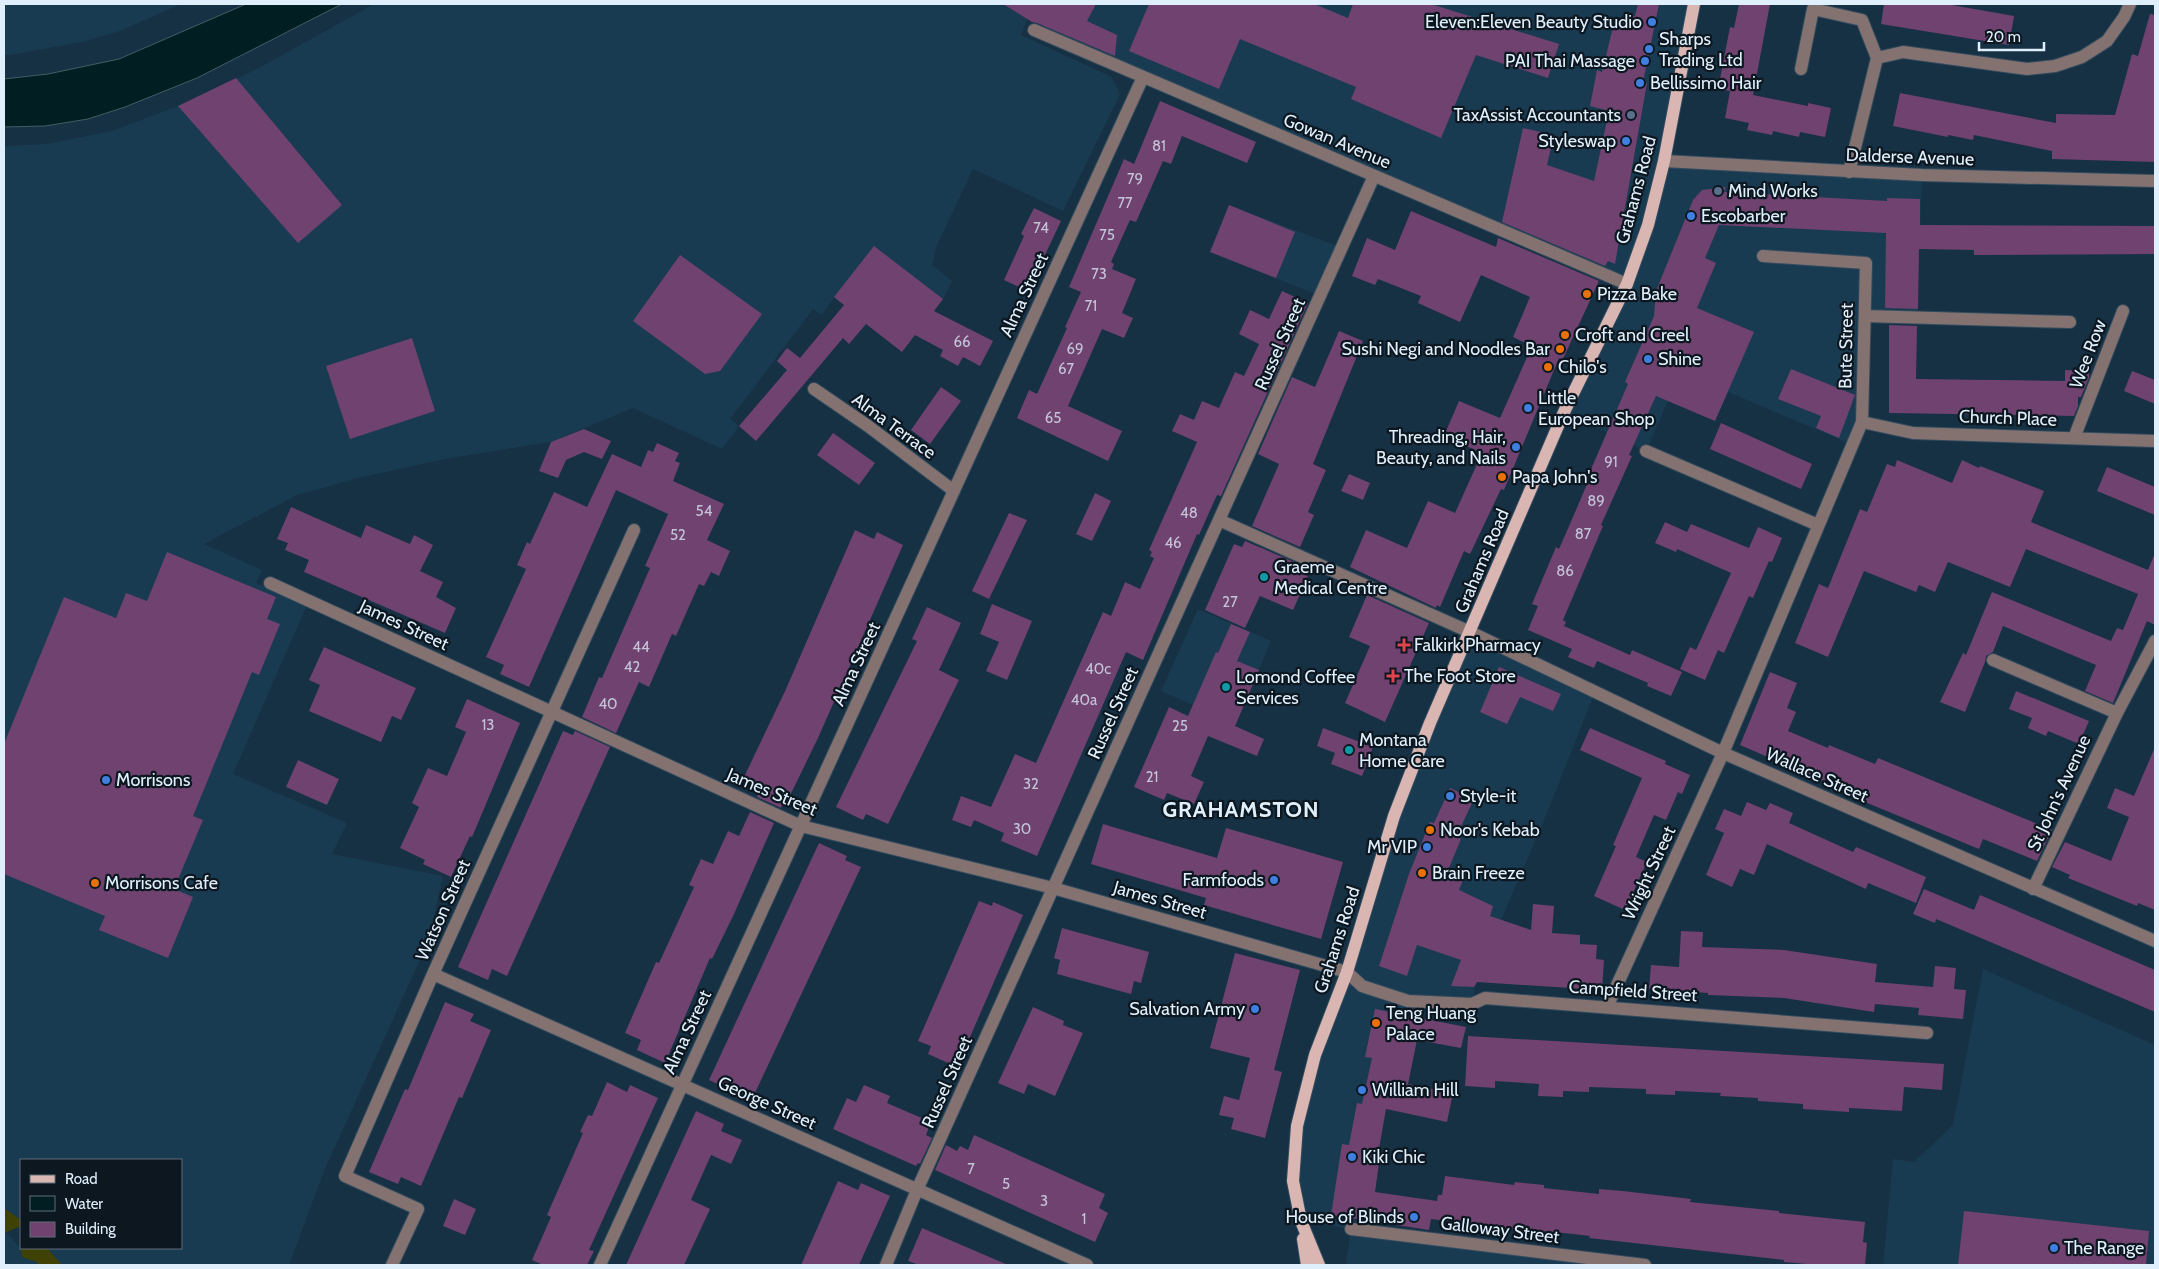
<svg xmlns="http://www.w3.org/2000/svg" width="2159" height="1269" font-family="Cabin,sans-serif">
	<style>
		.built { fill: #193b52 }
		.green { fill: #404105 }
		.water { fill: #011e23; stroke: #445d64 }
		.building { fill: #6f426f }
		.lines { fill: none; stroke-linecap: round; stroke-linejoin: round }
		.minor-casing { stroke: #324b5e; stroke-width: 14 }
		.major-casing { stroke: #324b5e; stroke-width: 14 }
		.minor { stroke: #837270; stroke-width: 12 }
		.major { stroke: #d9b6b2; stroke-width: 12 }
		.shop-dot { fill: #3f7fe0; stroke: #0c1720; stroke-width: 2 }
		.service-dot { fill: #5c6f8a; stroke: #0c1720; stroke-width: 2 }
		.food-dot { fill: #e8710a; stroke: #0c1720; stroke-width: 2 }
		.culture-dot { fill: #0f9aa8; stroke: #0c1720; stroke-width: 2 }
		.health-dot { fill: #e0444e; stroke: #0c1720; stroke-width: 2 }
		.labels { text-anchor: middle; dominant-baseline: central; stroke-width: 4.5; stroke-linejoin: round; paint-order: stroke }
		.number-label { font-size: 15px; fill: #c4c4d9 }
		.poi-label { font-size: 18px; fill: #e0effc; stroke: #0c1720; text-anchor: start }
		.street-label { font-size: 18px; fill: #e0effc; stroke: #0c1720 }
		.district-label { font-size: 22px; font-weight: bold; letter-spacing: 1px; fill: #e0effc; stroke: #0c1720 }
	</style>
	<rect width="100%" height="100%" fill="#163044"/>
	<path class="built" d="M4,4H181L120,31L82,42L10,55H4Z
		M374,4H1003L1027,19L1021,35L1112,77L1120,94L1063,211L973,169L937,245L932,265L952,281L943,299L902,352L834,297L822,315L813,309L730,419L739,426L722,449L633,408L551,442L450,458L358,478L297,495L204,544L262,570L256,583L307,605L233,774L347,823L332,854L443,876L429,940L324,1171L289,1265H62L47,1248H181V1160H21V1220L4,1208V146L47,144L112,131L178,106L259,68Z
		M1038,4H1694L1664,161L1922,175L1917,317L1865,316L1862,422L1853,445L1728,392L1715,421L1668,401L1646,451L1564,412L1627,284L1044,28L1039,19Z
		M1229,205L1342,248L1320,296L1210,252Z
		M1198,609L1271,641L1236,724L1161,691Z
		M1470,632L1595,692L1543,823L1501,920L1491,949L1475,987L1472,1004L1408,1002L1380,1114L1368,1185L1351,1229L1645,1265H1348L1346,1263L1351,1229L1301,1221L1293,1181L1297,1126L1394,816Z
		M1983,969L2155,1045V1265H1883L1893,1159L1914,1162L1953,1125Z
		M6,1232L21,1249L22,1257L37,1262L39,1265H4V1233Z"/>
	<path class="green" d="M4,1208L21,1220V1226L4,1233Z
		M24,1248H47L62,1265H39L37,1262L22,1257L21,1249Z"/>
	<path class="water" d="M246,4H342L197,78L125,107L88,119L45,126L4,127V79L48,74L119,59Z"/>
	<path class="building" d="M1003,4H1096L1087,21L1117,35L1115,56L1037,23L1032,22Z
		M1149,4H1314L1348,18L1353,4H1431L1559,44L1548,78L1476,55L1441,138L1351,99L1356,87L1240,39L1219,89L1129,51Z
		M1638,4H1659L1643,82L1647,83L1615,264L1608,261L1605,266L1502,222L1523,128L1554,135L1547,165L1594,181L1609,111L1590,106L1597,70L1602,72L1615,19L1628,22L1629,15L1635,16Z
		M1739,4H1770L1753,95L1808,106V103L1831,108L1825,137L1800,132L1799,137L1773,131L1772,135L1747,130L1749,123L1725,118L1730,91L1718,89L1730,27L1734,28Z
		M1884,4H1946L2014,16L2009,45L1881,24Z
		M2150,14L2155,15V162L2052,159V151L1974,135L1973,140L1948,135V137L1893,126L1900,93L2056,123V114L2115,115L2132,54L2138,56Z
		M236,78L342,205L298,243L178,106Z
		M1160,101L1256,142L1247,163L1182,136L1171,164L1163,161L1136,222L1130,220L1111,262L1114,264L1112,269L1136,279L1122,313L1133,318L1124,338L1102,329L1068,406L1122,431L1108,461L1017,418L1029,390L1037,394L1067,328L1065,327L1081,292L1069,287L1124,159L1134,164Z
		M1726,187L1724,192L1887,201V198L1920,199V225L2155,226V254L1974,255V250L1919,249L1918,309L1885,308L1886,233L1719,225L1705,258L1716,263L1697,308L1754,332L1715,421L1656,396L1629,455L1632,456L1601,525L1603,526L1563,620L1566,622L1564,626L1630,655L1632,650L1682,672L1671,696L1647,686L1648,683L1597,661L1594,668L1568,657L1572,649L1528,630L1538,606L1532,604L1556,547L1559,549L1576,510L1590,477L1588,476L1628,384L1625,382L1654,316L1656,291L1693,200L1702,190Z
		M1229,205L1295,232L1276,278L1210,252Z
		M1034,208L1061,221L1028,291L1004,280L1024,236L1021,234Z
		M1411,211L1496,247L1498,238L1599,281L1563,359L1559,358L1504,490L1501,489L1470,554L1464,551L1440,607L1437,605L1436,608L1350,567L1366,530L1407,548L1428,501L1455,513L1482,453L1444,436L1459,401L1500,418L1532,346L1513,337L1530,297L1481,275L1460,322L1418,303L1421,296L1378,279L1375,285L1352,276L1367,238L1395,250Z
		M874,246L943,299L934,311L993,341L980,366L963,357L958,366L940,356L943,350L915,335L902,352L866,324L849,344L843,338L756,441L739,426L787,370L777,361L787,348L800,358L844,305L834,297Z
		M680,255L762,314L720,371L705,374L633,321Z
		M1282,291L1308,303L1221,496L1217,495L1199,535L1197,534L1143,660L1126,652L1037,856L1001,841L1004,833L974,820L971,827L952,820L961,796L991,807L1015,754L1036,763L1103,612L1111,616L1125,582L1140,589L1154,558L1150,556L1152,552L1149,550L1197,442L1172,431L1180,414L1194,420L1202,401L1219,408L1235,372L1244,376L1259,344L1239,334L1250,310L1269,319Z
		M1889,325L1917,326L1916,379L2065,381V370L2089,371V378L2081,397H2078V406L2074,416L1889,413Z
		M1339,331L1363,341L1313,464L1326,470L1308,512L1314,515L1300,547L1252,526L1279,464L1258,454L1292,377L1315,387Z
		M412,338L435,411L350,439L326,366Z
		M1791,369L1855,395L1839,438L1816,428L1821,416L1778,399Z
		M2132,371L2155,380V404L2124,391Z
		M941,387L961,401L930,444L911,430Z
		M1721,423L1812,464L1801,489L1710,449Z
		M584,429L611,441L602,459L584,452L566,460L558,478L539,471L551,442Z
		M833,433L875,463L859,485L817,455Z
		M657,443L679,453L675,461L680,463L673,481L724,504L707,540L730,551L719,576L711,572L704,586L699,584L676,636L672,634L649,687L639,682L616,733L582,717L599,677L602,678L650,568L645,566L668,514L616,490L529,687L500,674L504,665L486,657L526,569L517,565L527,542L530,544L554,492L587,507L612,454L641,467L648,450L653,452Z
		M1897,460L1952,483L1962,460L1979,468L1980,466L2044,491L2031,522L2148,570L2155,553V625L2147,621L2113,703L2085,691L2096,665L2003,626L1993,652L1986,656L1985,662L1965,712L1940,702L1963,653L1966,655L1992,592L2111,641L2117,628L2123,630L2138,594L2026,549L2010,587L1948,562L1935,592L1919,585L1916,592L1864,571L1828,657L1795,643L1819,584L1828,588L1860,509L1867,512L1887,464L1895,467Z
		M2107,467L2155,487V515L2097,491Z
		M1349,474L1370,483L1363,500L1341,491Z
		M1095,493L1111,501L1092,541L1076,534Z
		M291,507L361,538L366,525L410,544L414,535L433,545L420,571L443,582L436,597L456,608L445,633L304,572L309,560L285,550L288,543L277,539Z
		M1009,513L1027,520L989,599L972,591Z
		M1665,522L1687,532L1691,524L1749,548L1758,527L1782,538L1772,562L1769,561L1753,598L1749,596L1724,653L1718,650L1705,680L1680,669L1690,647L1696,650L1731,573L1677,549L1676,552L1655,543Z
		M855,530L874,539L877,532L903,545L818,738L785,806L782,805L781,808L757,797L762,785L744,777L786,689Z
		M1245,541L1294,562L1291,569L1308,576L1293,610L1260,596L1245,628L1205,610L1234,544L1242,547Z
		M167,552L276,597L267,619L280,624L259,675L252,672L193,816L203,820L174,889L193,897L168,958L99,930L105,916L4,874V744L64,597L116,618L126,593L147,601Z
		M1367,595L1429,623L1385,722L1345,703L1370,646L1349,637Z
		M992,604L1032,621L1007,680L986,671L999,642L980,634Z
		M927,607L961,623L939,670L959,680L888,824L866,814L863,820L836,807L917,641L912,639Z
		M1231,624L1250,632L1237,661L1259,670L1235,726L1264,739L1257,756L1208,736L1191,776L1204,782L1194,804L1167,793L1164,800L1134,787L1169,707L1188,716L1216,652L1218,653Z
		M324,647L416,688L401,720L392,716L381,742L309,711L320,685L309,680Z
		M1499,667L1561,694L1553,711L1520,697L1507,724L1480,712Z
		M1770,672L1797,683L1787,708L1796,712L1788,731L1828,748L1829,745L1875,764L1878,758L2052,830L2037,861L1983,839L1979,849L1860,800L1861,797L1740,745Z
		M2016,691L2089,721L2079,744L2048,731L2046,736L2028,728L2032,718L2009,709Z
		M467,699L520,723L478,823L472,837L470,836L451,877L423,864L425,860L400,848L419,807L412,803L428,768L447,776L466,732L455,727Z
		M1323,728L1373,747L1362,776L1331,764L1335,753L1317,746Z
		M1590,728L1666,761L1665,764L1690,775L1682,794L1678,792L1666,820L1654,815L1636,857L1647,862L1625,910L1594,896L1616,846L1613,845L1642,778L1580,750Z
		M563,731L573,735L575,731L610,747L507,976L492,969L488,980L458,967Z
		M2155,747V910L2138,903L2137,906L2068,878L2070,875L2052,867L2065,842L2111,861L2129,817L2107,808L2115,788L2134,796Z
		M298,760L339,779L327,805L286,787Z
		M1450,788L1474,799L1456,837L1461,839L1449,868L1465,875L1459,890L1493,906L1490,916L1531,930L1533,904L1554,906L1552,933L1580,935V944L1597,945L1596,959L1604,960L1602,990L1477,982L1474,987L1451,986L1461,960L1417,945L1407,976L1379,966L1409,874L1430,822L1434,823Z
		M1747,802L1766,810L1770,803L1793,813L1789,823L1853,852L1856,847L1926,877L1916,903L1868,883L1866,889L1767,844L1754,875L1740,869L1732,887L1706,875L1724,833L1715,829L1724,809L1741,816Z
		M750,812L774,823L734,914L712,959L710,958L665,1063L637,1050L641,1040L625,1033L656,962L659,963L694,887L689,885L701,859L713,864L728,831L739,836Z
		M1103,824L1217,858L1226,828L1343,862L1321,939L1204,905L1206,898L1091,864Z
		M819,843L847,856L845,860L861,867L754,1095L739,1088L737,1093L709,1080Z
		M1924,889L1974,910L1980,895L2155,970V1012L1936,919L1935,923L1913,914Z
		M979,901L992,906L993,902L1023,915L957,1067L928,1054L931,1046L918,1041Z
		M1062,928L1149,952L1141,983L1134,981L1131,994L1057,974L1060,960L1054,958Z
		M1681,931L1703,932L1702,947L1784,950L1877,964L1875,982L1933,987L1935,966L1956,968L1954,989L1966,990L1963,1019L1918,1015L1919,1008L1875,1004L1874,1012L1784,998L1708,995V993L1649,989L1651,965L1679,967Z
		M1235,953L1300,970L1274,1070L1282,1072L1265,1138L1231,1129L1234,1118L1219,1115L1224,1096L1239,1100L1250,1058L1210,1048Z
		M445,1002L474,1014L470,1021L491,1030L462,1098L459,1097L421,1186L401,1177L398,1184L369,1172L405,1089L408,1090Z
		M1033,1007L1064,1021L1063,1025L1083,1033L1055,1096L1028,1084L1024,1094L998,1083Z
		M1375,1009L1466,1027L1461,1048L1417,1040L1408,1084L1453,1093L1447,1122L1386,1109L1379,1149H1381L1375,1192L1437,1201L1438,1195H1442L1445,1176L1514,1185L1515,1182L1544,1185V1188L1599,1194V1189L1623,1191L1691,1199L1690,1202L1779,1211V1213L1865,1222L1863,1242L1867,1243L1865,1265H1817L1796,1263L1784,1262V1260L1589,1238L1590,1236L1573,1234L1543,1231V1233L1431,1219L1429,1230L1331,1215L1342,1144L1349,1145L1357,1103L1362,1104L1372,1058L1365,1057Z
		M1468,1036L1944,1064L1942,1090L1904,1087L1902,1111L1849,1108V1112L1803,1109V1104L1758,1101V1098L1720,1096L1721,1093L1675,1091V1095L1646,1094V1089L1589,1087V1092L1563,1091V1097L1538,1096L1539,1084L1495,1081V1088L1465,1086Z
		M607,1082L627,1092L630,1085L658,1098L589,1250L594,1251L587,1265H543L532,1260L551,1217L547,1215L583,1133L580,1132L588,1115L592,1116Z
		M864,1085L890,1096L887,1103L931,1122L926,1135L932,1138L920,1164L918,1163L916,1166L833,1129L847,1098L856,1102Z
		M696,1111L724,1124L721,1131L742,1140L731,1164L711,1155L691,1200L710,1209L684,1265H626Z
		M974,1135L1105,1194L1099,1208L1108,1213L1095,1242L935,1170L946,1145L957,1151L960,1146L968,1150Z
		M838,1181L858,1190L861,1183L890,1196L859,1265H801Z
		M454,1199L476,1209L465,1235L443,1226Z
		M1964,1211L2149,1231L2146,1265H1958Z
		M922,1228L1008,1265H919L908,1261Z"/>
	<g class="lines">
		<g class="minor-casing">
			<path id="minor" d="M1034,30L1627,284
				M1801,69L1813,9L1862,20L1877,58
				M1664,161L1922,175L2155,181
				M1849,172L1877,58L1903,52L2027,69L2055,66L2082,57L2107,41L2124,17L2130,4
				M1865,316L2070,322
				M814,389L868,426L954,491
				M1862,422L1913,433L2155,441
				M2074,438L2123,311
				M1646,451L1818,525
				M1219,520L1470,632L1723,753L2155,941
				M270,583L801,826L1053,888L1347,972L1362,986L1408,1001L1472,1004L1485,998L1927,1033
				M1993,660L2117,713
				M2033,889L2117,713L2155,641
				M433,974L1087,1265
				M1607,1007L1723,753L1862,422L1866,263L1763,256
				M1351,1229L1645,1265
				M392,1265L418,1209L345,1176L433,974L634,530
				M600,1265L1143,77
				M886,1265L917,1190L1374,176"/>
		</g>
		<g class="major-casing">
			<path id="major" d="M1303,1239L1307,1265
				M1319,1265L1301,1221L1293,1181L1297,1126L1315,1055L1347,972L1394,816L1430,723L1564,412L1627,284L1648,225L1664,161L1694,4"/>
		</g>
		<use href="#minor" class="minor"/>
		<use href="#major" class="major"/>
	</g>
	<g class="shop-dot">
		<circle cx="1652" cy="22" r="5"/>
		<circle cx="1649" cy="49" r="5"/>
		<circle cx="1645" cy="61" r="5"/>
		<circle cx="1640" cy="83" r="5"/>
		<circle cx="1626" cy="141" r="5"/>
		<circle cx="1691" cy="216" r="5"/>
		<circle cx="1648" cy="359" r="5"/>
		<circle cx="1528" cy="408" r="5"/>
		<circle cx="1516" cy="447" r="5"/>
		<circle cx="106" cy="780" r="5"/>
		<circle cx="1450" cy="796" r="5"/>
		<circle cx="1427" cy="847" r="5"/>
		<circle cx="1274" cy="880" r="5"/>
		<circle cx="1255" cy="1009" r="5"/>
		<circle cx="1362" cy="1090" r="5"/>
		<circle cx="1352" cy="1157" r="5"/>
		<circle cx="1414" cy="1217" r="5"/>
		<circle cx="2054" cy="1248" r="5"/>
	</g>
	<g class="service-dot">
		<circle cx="1631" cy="115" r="5"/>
		<circle cx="1718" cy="191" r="5"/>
	</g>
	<g class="food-dot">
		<circle cx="1587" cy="294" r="5"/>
		<circle cx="1565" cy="335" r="5"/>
		<circle cx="1560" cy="349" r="5"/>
		<circle cx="1548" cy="367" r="5"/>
		<circle cx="1502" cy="477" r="5"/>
		<circle cx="1430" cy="830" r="5"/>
		<circle cx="1422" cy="873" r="5"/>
		<circle cx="95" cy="883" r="5"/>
		<circle cx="1376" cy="1023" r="5"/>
	</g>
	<g class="culture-dot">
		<circle cx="1264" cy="577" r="5"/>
		<circle cx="1226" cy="687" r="5"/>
		<circle cx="1349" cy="750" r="5"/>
	</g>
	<g class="health-dot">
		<path d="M1401.5 637.5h5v5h5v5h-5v5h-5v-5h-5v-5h5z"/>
		<path d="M1390.5 668.5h5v5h5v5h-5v5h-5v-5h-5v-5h5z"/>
	</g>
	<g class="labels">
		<g class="number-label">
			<text x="1159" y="146">81</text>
			<text x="1135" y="179">79</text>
			<text x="1125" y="203">77</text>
			<text x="1041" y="228">74</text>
			<text x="1107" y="235">75</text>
			<text x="1099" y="274">73</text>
			<text x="1091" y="306">71</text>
			<text x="962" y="342">66</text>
			<text x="1075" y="349">69</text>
			<text x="1066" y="369">67</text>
			<text x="1053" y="418">65</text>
			<text x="1611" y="462">91</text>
			<text x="1596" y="501">89</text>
			<text x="704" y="511">54</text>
			<text x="1189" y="513">48</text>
			<text x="1583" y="534">87</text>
			<text x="678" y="535">52</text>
			<text x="1173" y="543">46</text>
			<text x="1565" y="571">86</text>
			<text x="1230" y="602">27</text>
			<text x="641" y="647">44</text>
			<text x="632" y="667">42</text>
			<text x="1098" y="669">40c</text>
			<text x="1084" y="700">40a</text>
			<text x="608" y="704">40</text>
			<text x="488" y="725">13</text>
			<text x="1180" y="726">25</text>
			<text x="1152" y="777">21</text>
			<text x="1031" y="784">32</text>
			<text x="1022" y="829">30</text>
			<text x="971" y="1169">7</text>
			<text x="1006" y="1184">5</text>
			<text x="1044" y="1201">3</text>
			<text x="1084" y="1219">1</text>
		</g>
		<g class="poi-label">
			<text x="1642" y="22" text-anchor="end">Eleven:Eleven Beauty Studio</text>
			<text x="1659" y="39">Sharps<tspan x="1659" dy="21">Trading Ltd</tspan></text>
			<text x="1635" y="61" text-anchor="end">PAI Thai Massage</text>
			<text x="1650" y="83">Bellissimo Hair</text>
			<text x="1621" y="115" text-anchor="end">TaxAssist Accountants</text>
			<text x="1616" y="141" text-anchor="end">Styleswap</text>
			<text x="1728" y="191">Mind Works</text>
			<text x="1701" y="216">Escobarber</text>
			<text x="1597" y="294">Pizza Bake</text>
			<text x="1575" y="335">Croft and Creel</text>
			<text x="1550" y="349" text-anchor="end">Sushi Negi and Noodles Bar</text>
			<text x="1658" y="359">Shine</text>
			<text x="1558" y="367">Chilo's</text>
			<text x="1538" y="398">Little<tspan x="1538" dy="21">European Shop</tspan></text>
			<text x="1506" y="437" text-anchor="end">Threading, Hair,<tspan x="1506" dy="21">Beauty, and Nails</tspan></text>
			<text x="1512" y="477">Papa John's</text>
			<text x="1274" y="567">Graeme<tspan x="1274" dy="21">Medical Centre</tspan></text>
			<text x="1414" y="645">Falkirk Pharmacy</text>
			<text x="1404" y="676">The Foot Store</text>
			<text x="1236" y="677">Lomond Coffee<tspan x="1236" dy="21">Services</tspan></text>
			<text x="1359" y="740">Montana<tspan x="1359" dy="21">Home Care</tspan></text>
			<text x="116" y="780">Morrisons</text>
			<text x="1460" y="796">Style-it</text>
			<text x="1440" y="830">Noor's Kebab</text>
			<text x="1417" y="847" text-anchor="end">Mr VIP</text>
			<text x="1432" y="873">Brain Freeze</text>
			<text x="1264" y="880" text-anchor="end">Farmfoods</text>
			<text x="105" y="883">Morrisons Cafe</text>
			<text x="1245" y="1009" text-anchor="end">Salvation Army</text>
			<text x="1386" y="1013">Teng Huang<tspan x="1386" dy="21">Palace</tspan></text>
			<text x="1372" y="1090">William Hill</text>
			<text x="1362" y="1157">Kiki Chic</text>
			<text x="1404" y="1217" text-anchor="end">House of Blinds</text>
			<text x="2064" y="1248">The Range</text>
		</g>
		<g class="street-label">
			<text transform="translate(1337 141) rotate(23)">Gowan Avenue</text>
			<text transform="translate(1910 157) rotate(2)">Dalderse Avenue</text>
			<text transform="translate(1636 190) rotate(-75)">Grahams Road</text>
			<text transform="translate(1024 295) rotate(-65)">Alma Street</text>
			<text transform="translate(1280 344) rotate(-66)">Russel Street</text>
			<text transform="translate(1846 346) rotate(-89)">Bute Street</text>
			<text transform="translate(2088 354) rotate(-69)">Wee Row</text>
			<text transform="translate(2008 418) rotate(2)">Church Place</text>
			<text transform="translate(894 426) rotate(36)">Alma Terrace</text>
			<text transform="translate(1482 561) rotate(-67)">Grahams Road</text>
			<text transform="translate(404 625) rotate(25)">James Street</text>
			<text transform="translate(856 664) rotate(-65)">Alma Street</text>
			<text transform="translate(1113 713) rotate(-66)">Russel Street</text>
			<text transform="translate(1817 775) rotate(24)">Wallace Street</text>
			<text transform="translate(772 792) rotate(23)">James Street</text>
			<text transform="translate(2059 793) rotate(-65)">St John's Avenue</text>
			<text transform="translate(1649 873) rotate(-65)">Wright Street</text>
			<text transform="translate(1160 900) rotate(16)">James Street</text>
			<text transform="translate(443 910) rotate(-66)">Watson Street</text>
			<text transform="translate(1337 940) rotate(-72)">Grahams Road</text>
			<text transform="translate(1633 991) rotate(4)">Campfield Street</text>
			<text transform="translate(687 1032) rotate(-65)">Alma Street</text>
			<text transform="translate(947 1082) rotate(-66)">Russel Street</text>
			<text transform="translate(767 1103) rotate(24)">George Street</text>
			<text transform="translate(1500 1230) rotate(7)">Galloway Street</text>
		</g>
		<g class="district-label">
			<text x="1241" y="809">GRAHAMSTON</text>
		</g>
	</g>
	<rect width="2159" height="1269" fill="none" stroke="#e0effc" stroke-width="10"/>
	<rect x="20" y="1159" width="162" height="90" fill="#0c1720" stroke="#616d78"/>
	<rect x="30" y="1175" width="25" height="8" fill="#d9b6b2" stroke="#616d78"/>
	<text x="65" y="1184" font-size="15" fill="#e0effc">Road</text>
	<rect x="30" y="1196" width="25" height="15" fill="#011e23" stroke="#616d78"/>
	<text x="65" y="1209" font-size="15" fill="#e0effc">Water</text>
	<rect x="30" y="1222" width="25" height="15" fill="#6f426f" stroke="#616d78"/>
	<text x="65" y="1234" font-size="15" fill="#e0effc">Building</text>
	<path d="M1979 42v8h65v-8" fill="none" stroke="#e0effc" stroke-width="2.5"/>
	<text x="1986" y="42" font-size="15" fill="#e0effc" stroke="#0c1720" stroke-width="4" paint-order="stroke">20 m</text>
</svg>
